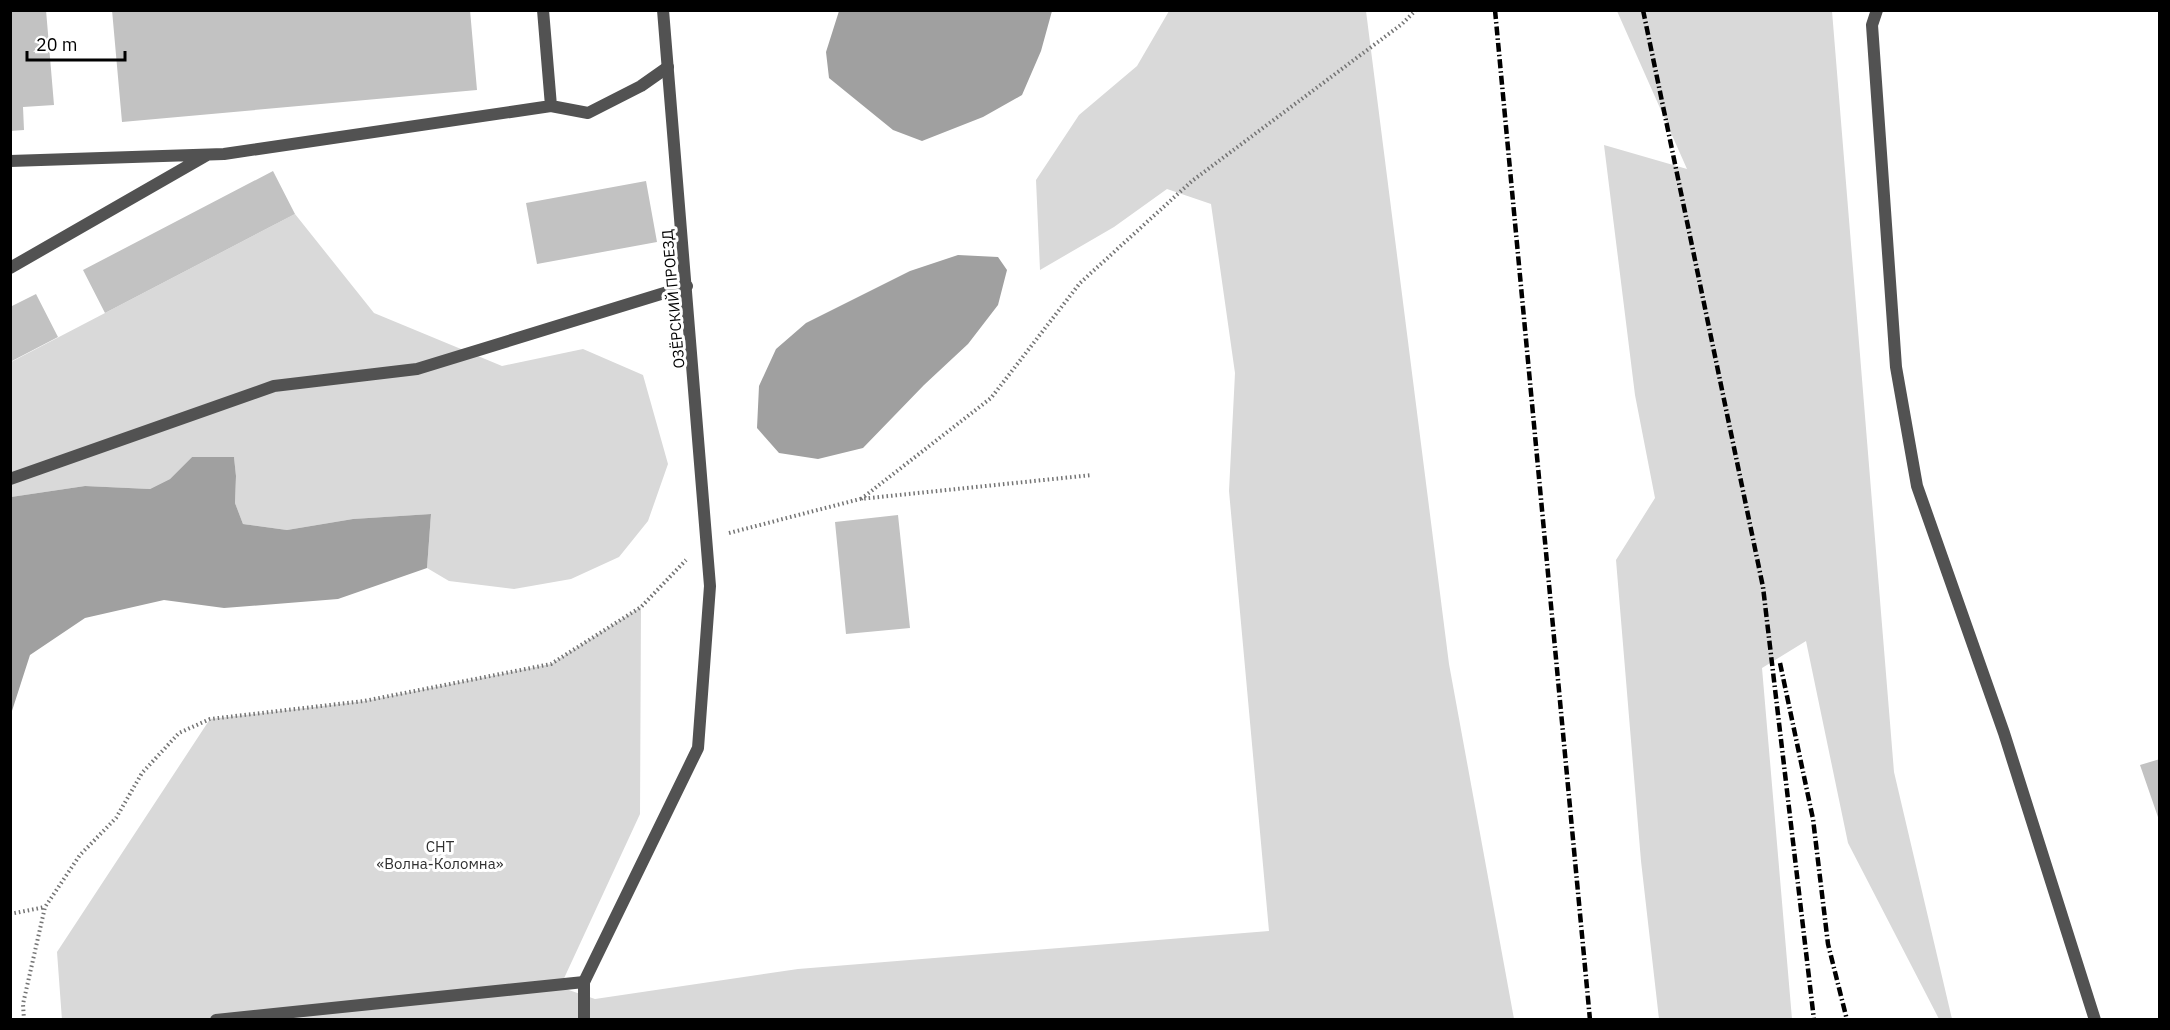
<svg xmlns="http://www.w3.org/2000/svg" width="2170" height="1030" font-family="'IBM Plex Sans',sans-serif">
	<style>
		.green { fill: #d9d9d9 }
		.water { fill: #a0a0a0 }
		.building { fill: #c2c2c2 }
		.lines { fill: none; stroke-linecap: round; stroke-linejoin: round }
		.path { stroke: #747474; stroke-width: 4; stroke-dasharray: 1.5 3; stroke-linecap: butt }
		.service { stroke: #525252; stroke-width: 12 }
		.minor { stroke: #525252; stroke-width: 12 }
		.rail { stroke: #000; stroke-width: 4.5; stroke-dasharray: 9 3 1.5 3; stroke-linecap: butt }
		.labels { text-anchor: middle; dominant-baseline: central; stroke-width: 6; stroke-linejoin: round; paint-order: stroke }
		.street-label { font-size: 15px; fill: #000; stroke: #fff }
		.park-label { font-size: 15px; fill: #303030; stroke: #fff }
	</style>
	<rect width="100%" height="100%" fill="#fff"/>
	<path class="green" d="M1169,11H1366L1449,664L1514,1019L62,1020L57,952L210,719L365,701L551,664L641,607L640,814L560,987L595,999L798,969L1269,931L1229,491L1235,373L1211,204L1167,189L1114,227L1040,270L1036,180L1079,115L1137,66Z
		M1617,11H1832L1894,772L1952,1019H1939L1848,843L1806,641L1762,668L1792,1019H1659L1641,861L1616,560L1655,498L1635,395L1604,145L1687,169Z
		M295,214L374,313L502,366L583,349L643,375L668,464L648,521L619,557L571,579L514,589L449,581L427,568L431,514L353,519L287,530L243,524L235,503L236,476L234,457H192L170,479L150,489L85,486L11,497V362Z"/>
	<path class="water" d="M839,11V10L1052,11L1041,51L1022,95L983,117L922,141L893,130L829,78L826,52Z
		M958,255L998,257L1007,270L998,305L968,344L924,385L863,448L818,459L779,453L757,428L759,386L776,349L806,323L910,271Z
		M192,457H234L236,476L235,503L243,524L287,530L353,519L431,514L427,568L338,599L224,608L164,600L85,618L30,655L11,714V497L85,486L150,489L170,479Z"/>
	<path class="building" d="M10,10H46L54,105L23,107L24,130L10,131Z
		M112,10H470L477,90L122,122Z
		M273,171L295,214L105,313L83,270Z
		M646,181L657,242L537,264L526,203Z
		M36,294L58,337L10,362V307Z
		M898,515L910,628L846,634L835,522Z
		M2160,759V820H2159L2140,765Z"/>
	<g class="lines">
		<path class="path" d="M861,499L991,398L1080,283L1192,181L1402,24L1416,10
			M729,533L860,499L1092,475
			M10,914L45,907
			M24,1020L23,1004L45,907L80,855L116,818L142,773L179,733L210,719L364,701L551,664L641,607L686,560"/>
		<path class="service" d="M543,10L551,106L588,113L641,86L668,67
			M1877,10L1872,25L1896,367L1917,486L2004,733L2095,1020
			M10,161L224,154L551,106
			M10,268L207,155
			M10,479L274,386L417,369L687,286
			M216,1020L584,982"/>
		<path class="minor" d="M584,1020V982L698,748L710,586L663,10"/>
		<path class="rail" d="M1495,10L1590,1020
			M1643,10L1763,587L1814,1020
			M1780,663L1813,819L1828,944L1847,1020"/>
	</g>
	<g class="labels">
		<g class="street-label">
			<text transform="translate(673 299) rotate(-95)">ОЗЁРСКИЙ ПРОЕЗД</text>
		</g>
		<g class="park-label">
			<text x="440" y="846">СНТ<tspan x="440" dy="17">«Волна-Коломна»</tspan></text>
		</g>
	</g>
	<rect width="2170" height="1030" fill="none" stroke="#000000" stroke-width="24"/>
	<path d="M27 51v9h98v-9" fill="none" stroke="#000000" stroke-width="3"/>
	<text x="36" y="51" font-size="18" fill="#000000" stroke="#ffffff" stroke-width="4.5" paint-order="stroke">20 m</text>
</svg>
